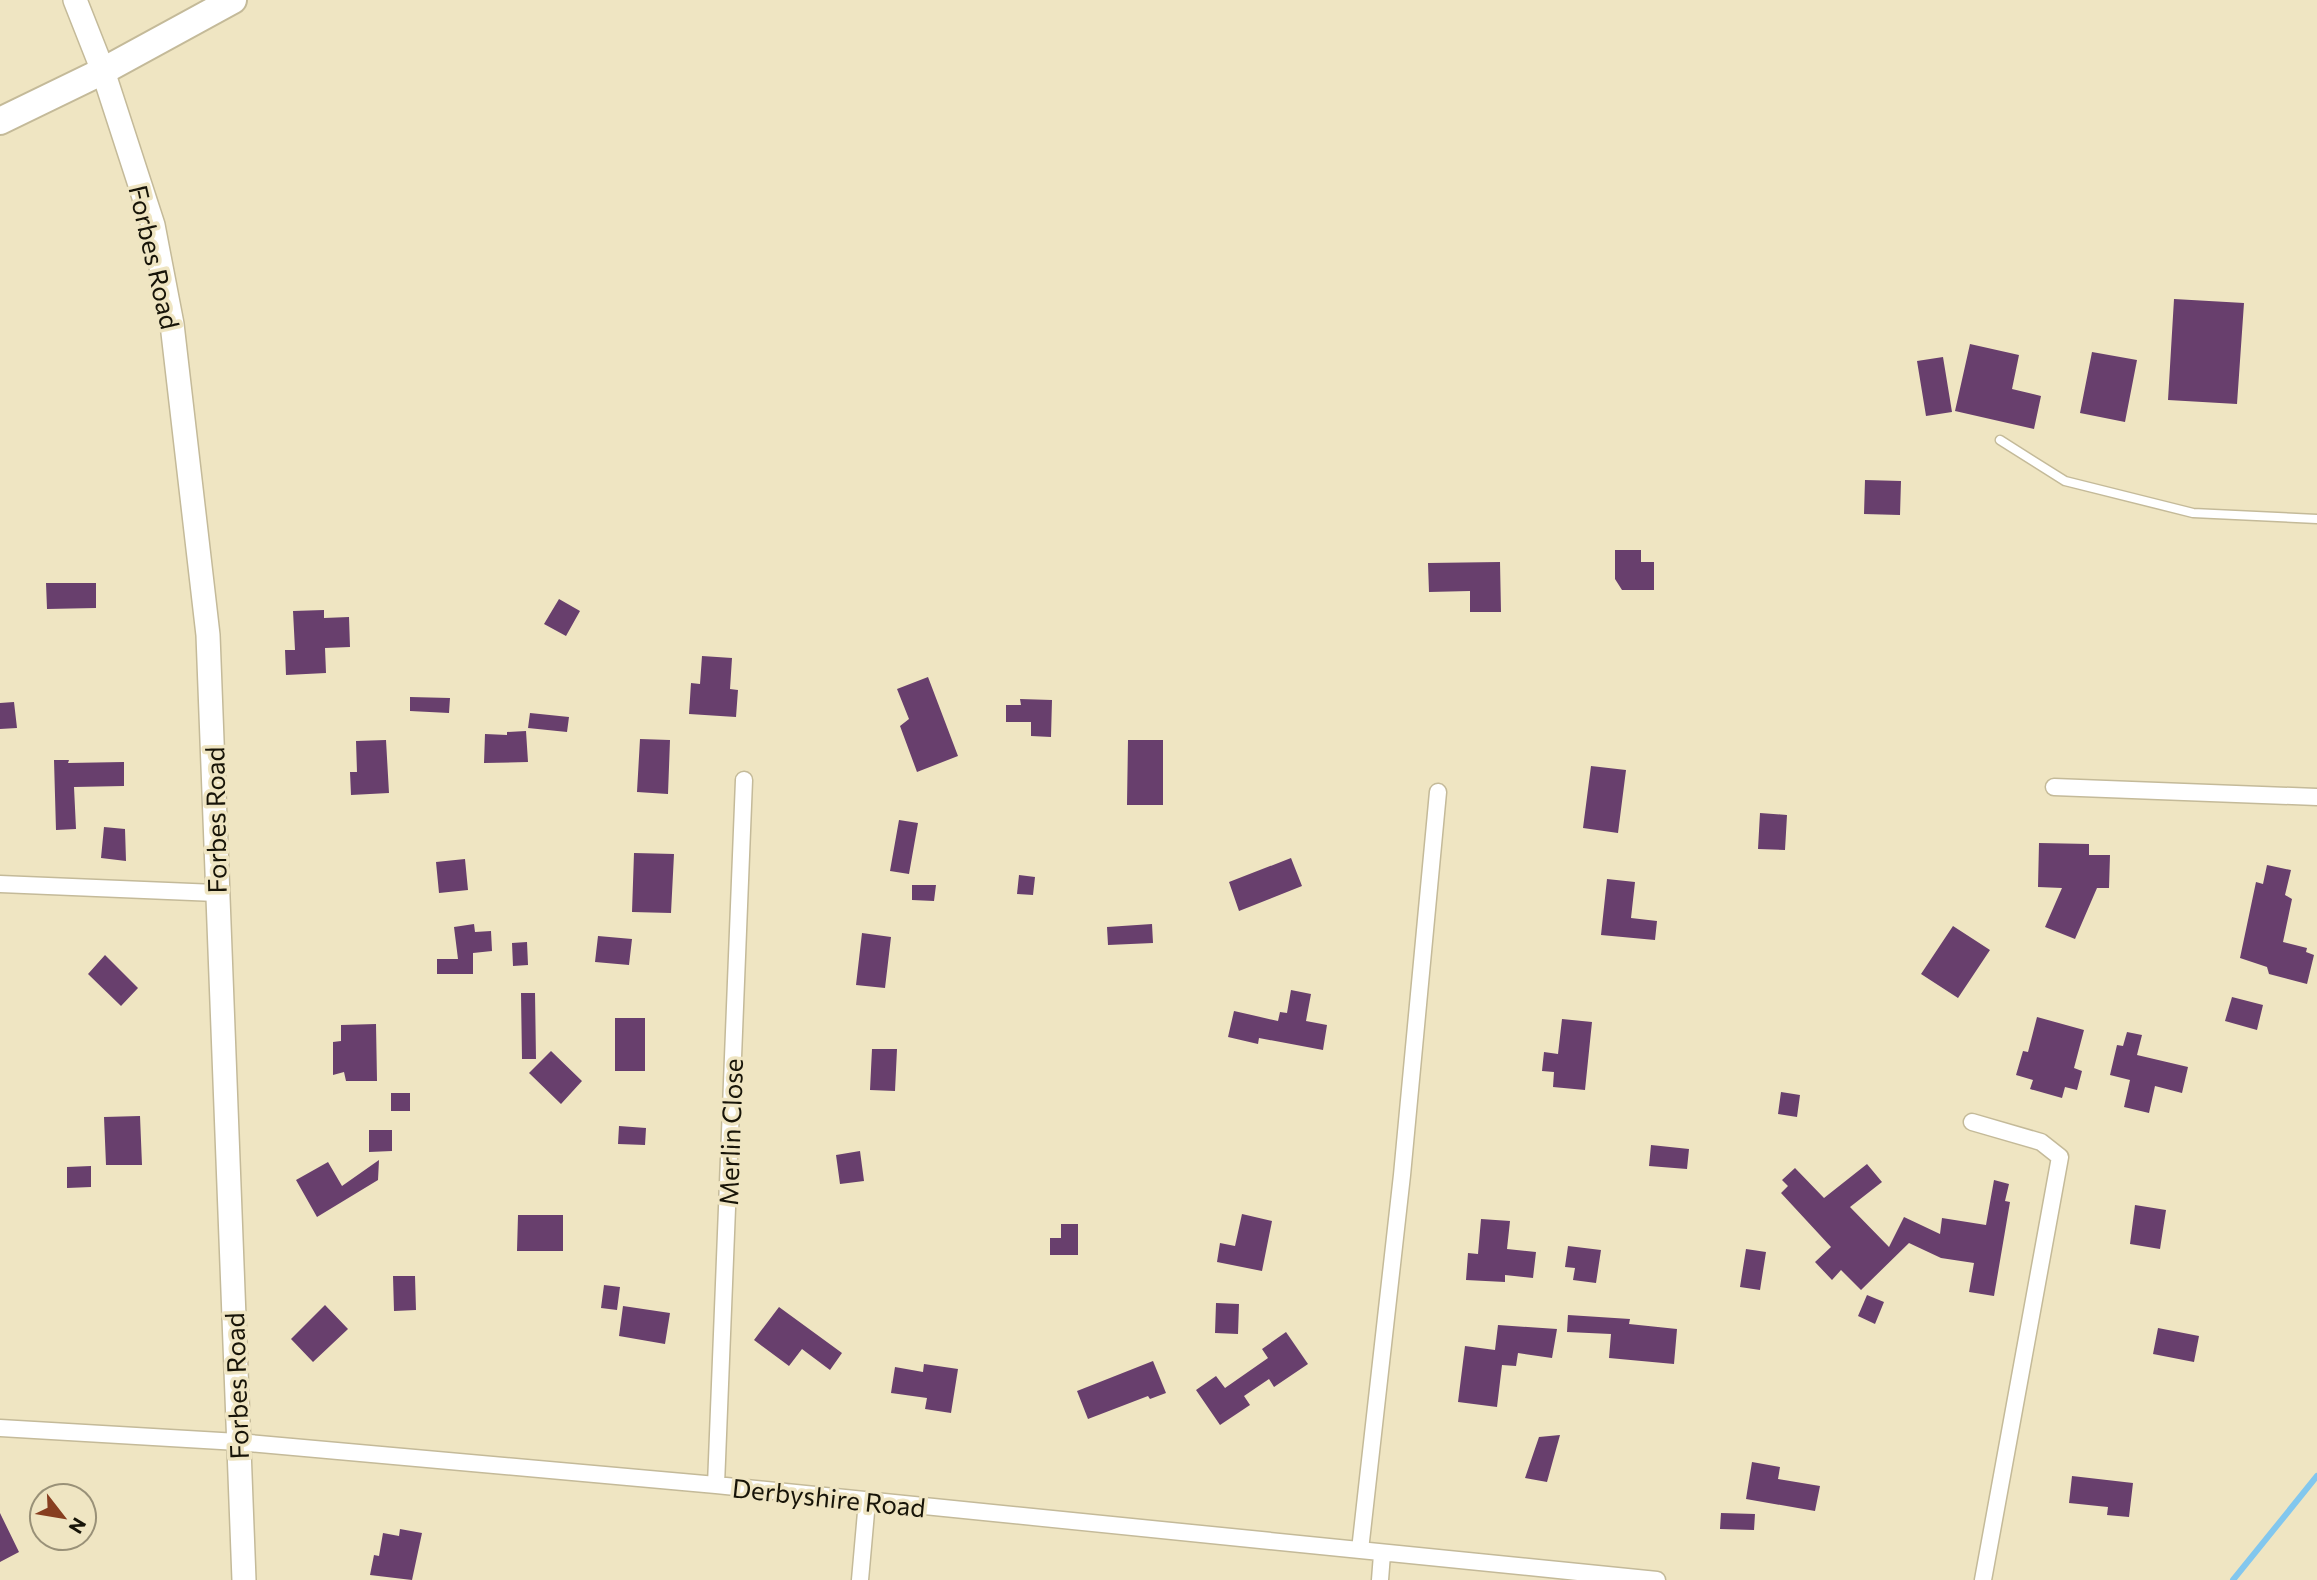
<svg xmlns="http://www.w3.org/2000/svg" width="2317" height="1580" font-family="Commissioner,sans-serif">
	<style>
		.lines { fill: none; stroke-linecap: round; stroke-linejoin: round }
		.stream { stroke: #82c7ee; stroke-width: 6 }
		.building { fill: #683f6d }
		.service-casing { stroke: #c4ba99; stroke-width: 11 }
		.minor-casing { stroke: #c4ba99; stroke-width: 19 }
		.secondary-casing { stroke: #c4ba99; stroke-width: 26 }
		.primary-casing { stroke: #c4ba99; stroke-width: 30 }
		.service { stroke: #fff; stroke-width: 8 }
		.minor { stroke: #fff; stroke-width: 16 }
		.secondary { stroke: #fff; stroke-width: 23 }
		.primary { stroke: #fff; stroke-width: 26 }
		.labels { text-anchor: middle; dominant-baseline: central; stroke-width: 7; stroke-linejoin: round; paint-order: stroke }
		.street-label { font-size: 26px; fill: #171408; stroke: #efe5c2 }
	</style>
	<rect width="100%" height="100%" fill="#efe5c2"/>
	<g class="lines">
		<path class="stream" d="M2233,1580L2317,1476"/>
	</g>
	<path class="building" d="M2174,299L2244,303L2237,404L2168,400Z
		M1970,344L2019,355L2012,389L2041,396L2034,429L1955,411Z
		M2092,352L2137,360L2125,422L2080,413Z
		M1943,357L1952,412L1926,416L1917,361Z
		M1865,480L1901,481L1900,515L1864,514Z
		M1615,550H1641V562H1654V590H1622L1615,579Z
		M1500,562L1501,612H1470V591L1429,592L1428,563Z
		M46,583H96V608L47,609Z
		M559,599L580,611L566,636L544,624Z
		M324,610V618L349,617L350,647L325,648L326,673L286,675L285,650H295L293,611Z
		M702,656L732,658L730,689L738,690L736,717L689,714L691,683L700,684Z
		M928,677L958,756L917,772L900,726L909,719L897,689Z
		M410,697L450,698L449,713L410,711Z
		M1020,699L1052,700L1051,737L1031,736V722H1006V705H1021Z
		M14,702L17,728L0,729V703Z
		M530,713L569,717L567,732L528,728Z
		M526,731L528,762L484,763L485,734L507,735V732Z
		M640,739L670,740L668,794L637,792Z
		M386,740L389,793L351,795L350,772H357L356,741Z
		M1128,740H1163V805H1127Z
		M54,760H69L68,763L124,762V786L74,787L76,829L56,830Z
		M1591,766L1626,770L1618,833L1583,828Z
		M1760,813L1787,815L1785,850L1758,849Z
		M899,820L918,823L909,874L890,871Z
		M104,827L125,829L126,861L101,858Z
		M2039,843L2089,844V855H2110L2109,888H2097L2075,939L2045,927L2062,888L2038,887Z
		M634,853L674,854L671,913L632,912Z
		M1291,858L1302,886L1239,911L1229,882Z
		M465,859L468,890L439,893L436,862Z
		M2267,865L2291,870L2285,895L2292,899L2283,942L2307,948L2306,952L2314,955L2307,984L2269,974L2267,967L2240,958L2256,882L2263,884Z
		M1019,875L1035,877L1033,895L1017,894Z
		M1607,879L1635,882L1631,918L1657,921L1655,940L1601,935Z
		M912,885H936L934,901L912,900Z
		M474,924L475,932L491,931L492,951L473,953V974H437V959H458L454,927Z
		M1152,924L1153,943L1108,945L1107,927Z
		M1953,926L1990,950L1958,998L1921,974Z
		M862,933L891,937L885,988L856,985Z
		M598,936L632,939L629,965L595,962Z
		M527,942L528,965L513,966L512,943Z
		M105,955L138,988L121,1006L88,974Z
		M1291,990L1311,994L1306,1021L1327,1025L1323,1050L1259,1038L1258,1044L1228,1037L1234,1011L1278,1021L1280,1012L1287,1013Z
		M521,993H535L536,1059H522Z
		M2232,997L2263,1005L2257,1030L2225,1021Z
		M2037,1017L2084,1030L2074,1068L2082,1071L2077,1090L2065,1087L2062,1098L2030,1089L2033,1080L2016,1075L2023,1051L2028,1052Z
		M615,1018H645V1071H615Z
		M1562,1019L1592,1022L1585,1090L1553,1087L1554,1072L1542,1071L1544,1052L1558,1054Z
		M376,1024L377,1081H346L344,1072L333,1075V1042L341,1041V1025Z
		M2127,1032L2142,1035L2137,1055L2188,1067L2182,1093L2155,1086L2149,1113L2124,1107L2130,1080L2110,1075L2117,1045L2123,1046Z
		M872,1049H897L895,1091L870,1090Z
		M551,1051L582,1081L561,1104L529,1073Z
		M1781,1092L1800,1095L1797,1117L1778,1114Z
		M391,1093H410V1111H391Z
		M140,1116L142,1165H106L104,1117Z
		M619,1126L646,1128L645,1145L618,1144Z
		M369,1130H392V1151L369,1152Z
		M1651,1145L1689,1149L1687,1169L1649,1166Z
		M860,1151L864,1181L840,1184L836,1155Z
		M379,1160L378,1180L317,1217L296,1180L328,1162L342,1186Z
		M1867,1164L1882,1182L1850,1207L1889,1247L1904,1217L1940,1234L1942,1218L1986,1225L1994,1180L2009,1184L2005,1201L2010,1202L1994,1296L1969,1292L1974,1263L1941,1258L1909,1243L1861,1290L1841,1270L1832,1280L1815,1262L1831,1247L1781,1193L1788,1186L1782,1180L1795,1168L1824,1198Z
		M91,1166V1187L67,1188V1167Z
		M2135,1205L2166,1210L2160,1249L2130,1244Z
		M1242,1214L1272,1221L1262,1271L1217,1262L1220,1243L1235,1246Z
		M518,1215H563V1251H517Z
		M1481,1219L1510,1221L1507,1249L1536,1252L1533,1278L1505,1275V1282L1466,1280L1468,1253L1478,1254Z
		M1061,1224H1078V1255H1050V1238H1061Z
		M1568,1246L1601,1250L1596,1283L1573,1280L1575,1268L1565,1267Z
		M1746,1249L1766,1252L1760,1290L1740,1287Z
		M393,1276H415L416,1310L394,1311Z
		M604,1285L620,1287L617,1310L601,1308Z
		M1867,1295L1884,1302L1875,1324L1858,1316Z
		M1216,1303L1239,1304L1238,1334L1215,1333Z
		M325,1305L348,1329L313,1362L291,1339Z
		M623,1306L670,1313L665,1344L619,1336Z
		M779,1307L842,1353L830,1370L802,1349L789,1366L754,1340Z
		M1568,1315L1630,1319L1629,1324L1677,1329L1674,1364L1609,1358L1611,1334L1567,1332Z
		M1498,1325L1557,1329L1552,1358L1518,1353L1516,1366L1502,1365L1497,1407L1458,1402L1465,1346L1495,1350Z
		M2158,1328L2199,1336L2194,1362L2153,1354Z
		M1286,1332L1308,1364L1274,1387L1269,1379L1244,1396L1250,1405L1220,1425L1196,1390L1216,1376L1225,1388L1268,1358L1262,1349Z
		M1153,1361L1166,1393L1150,1399L1148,1396L1088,1419L1077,1391Z
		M924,1364L958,1369L951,1413L925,1409L927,1398L891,1393L895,1367L923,1372Z
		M1560,1435L1547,1482L1525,1478L1539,1437Z
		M1752,1462L1780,1467L1778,1479L1820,1486L1815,1511L1746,1499Z
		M2072,1476L2133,1483L2129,1517L2107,1515L2108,1507L2069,1503Z
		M0,1513L19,1552L0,1562Z
		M1721,1513L1755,1514L1754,1530L1720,1529Z
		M400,1529L422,1533L412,1580L370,1575L374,1555L379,1556L383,1533L399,1536Z"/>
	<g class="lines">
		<g class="service-casing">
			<path id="service" d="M2000,440L2065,481L2193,513L2317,519"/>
		</g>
		<g class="minor-casing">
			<path id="minor" d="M2054,787L2317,797
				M0,884L216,893
				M1972,1122L2041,1142L2060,1157L1983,1580
				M0,1428L238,1442L716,1485L1657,1580
				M716,1485L744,780
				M1360,1550L1402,1175L1438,792
				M860,1580L867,1501
				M1380,1580L1382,1554"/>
		</g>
		<g class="secondary-casing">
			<path id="secondary" d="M75,0L103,71L153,225L172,324L208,635L244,1580"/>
		</g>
		<g class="primary-casing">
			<path id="primary" d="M0,121L103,71L233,0"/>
		</g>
		<use href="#service" class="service"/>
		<use href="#minor" class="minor"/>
		<use href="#secondary" class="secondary"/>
		<use href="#primary" class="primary"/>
	</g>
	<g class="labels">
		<g class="street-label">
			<text transform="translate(155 257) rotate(77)">Forbes Road</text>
			<text transform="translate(215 820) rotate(-91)">Forbes Road</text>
			<text transform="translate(730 1132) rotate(-88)">Merlin Close</text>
			<text transform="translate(236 1386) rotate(-92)">Forbes Road</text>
			<text transform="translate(829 1497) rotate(6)">Derbyshire Road</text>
		</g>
	</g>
	<g transform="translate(63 1517) rotate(121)"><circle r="33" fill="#efe5c2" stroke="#999178" stroke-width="2"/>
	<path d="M0-5L12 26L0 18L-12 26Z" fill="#873e20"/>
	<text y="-10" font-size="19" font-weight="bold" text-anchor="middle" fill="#171408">N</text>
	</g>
</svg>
